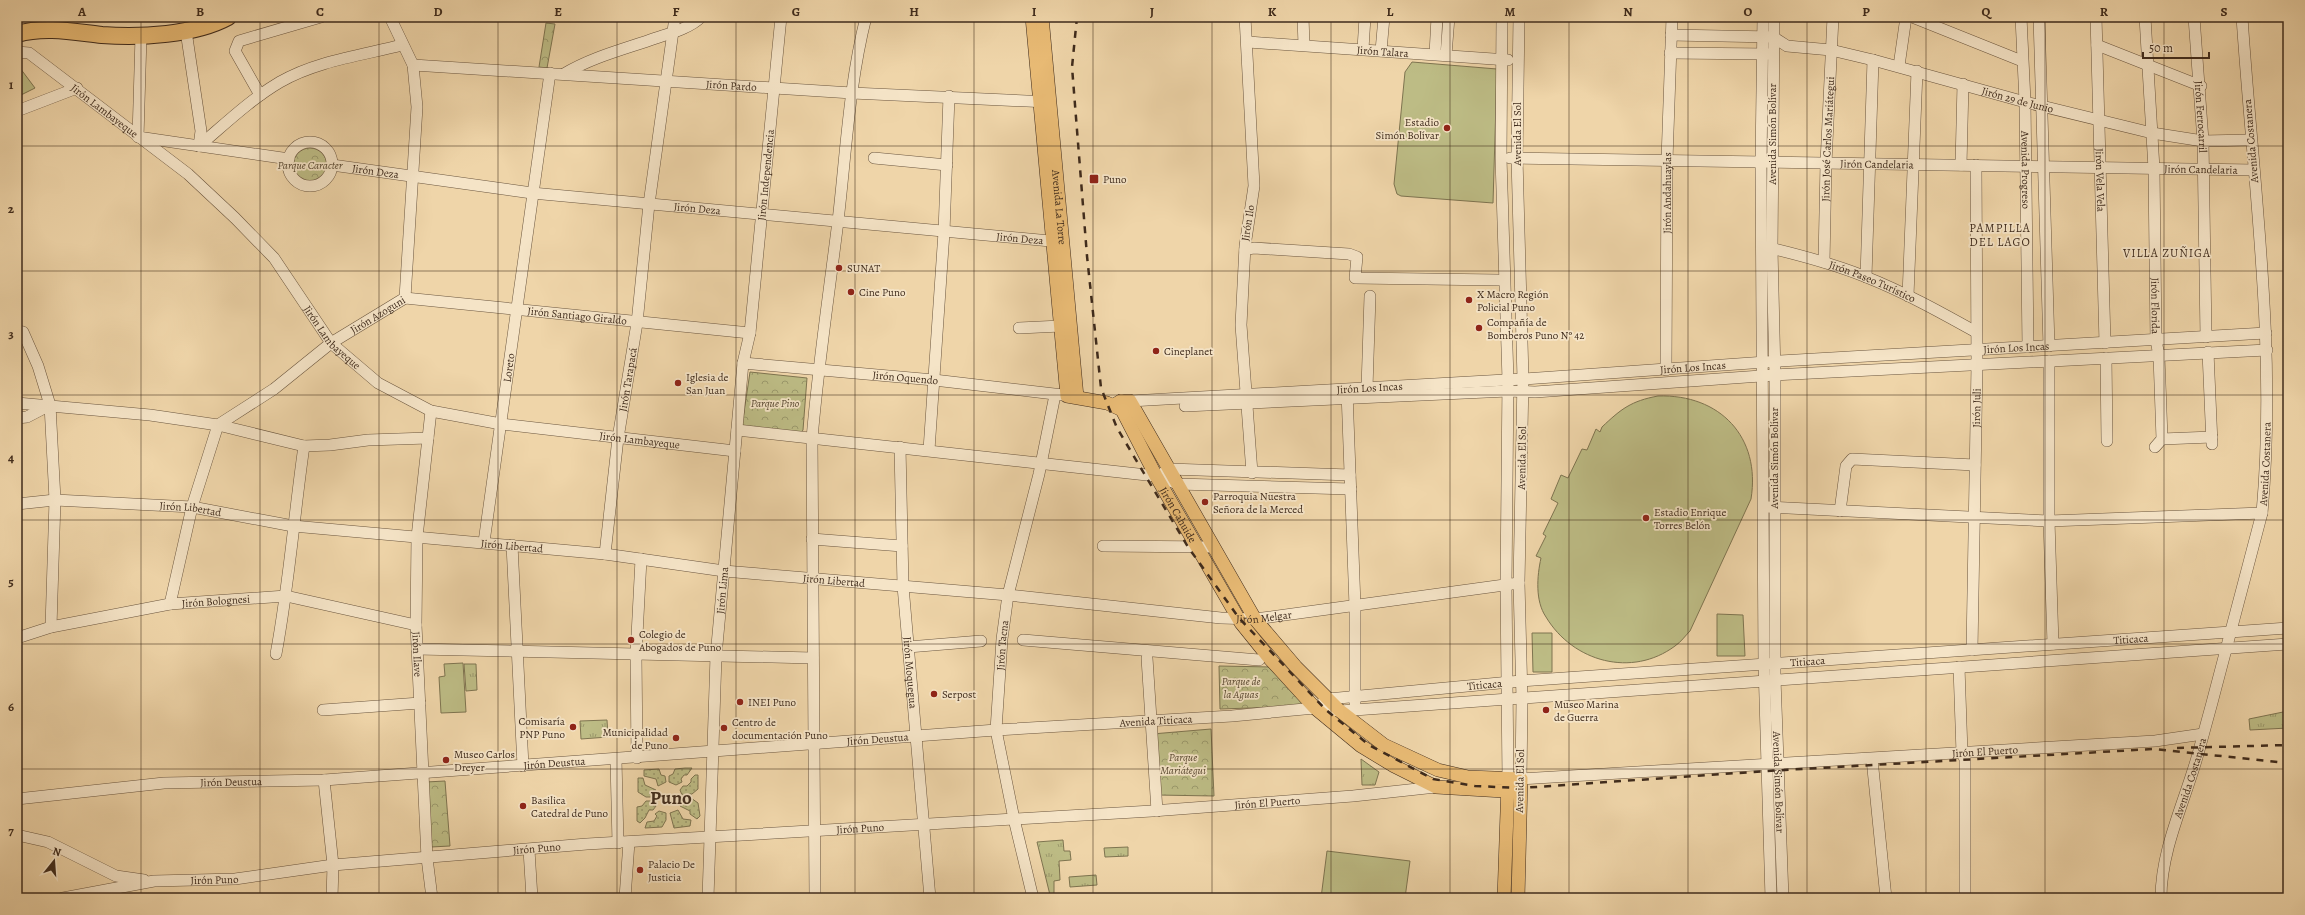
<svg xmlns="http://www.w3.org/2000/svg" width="2305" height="915" font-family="Alegreya,serif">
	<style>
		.grass { fill: url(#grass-tufts); stroke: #7e7450 }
		.forest { fill: url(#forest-crowns); stroke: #7e7450 }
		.garden { fill: url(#garden-dots); stroke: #7e7450 }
		.pitch { fill: #bdbc85; stroke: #7e7450 }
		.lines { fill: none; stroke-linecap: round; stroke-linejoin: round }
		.minor-casing { stroke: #6b563f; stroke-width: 12 }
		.major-casing { stroke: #3f2b1c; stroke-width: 14 }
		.highway-casing { stroke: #3f2b1c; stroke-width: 18 }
		.minor { stroke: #f5e4c7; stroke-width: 11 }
		.major { stroke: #e8ba74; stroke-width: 13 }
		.highway { stroke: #e8ba74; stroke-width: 16 }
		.rail { stroke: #3f2b1c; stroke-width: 2.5; stroke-dasharray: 7 7; stroke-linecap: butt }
		.grid { fill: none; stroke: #3f2b1c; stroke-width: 1; stroke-opacity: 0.55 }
		.poi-dot { fill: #8f2418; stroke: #f5e4c7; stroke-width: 1.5 }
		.labels { text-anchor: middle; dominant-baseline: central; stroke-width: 3.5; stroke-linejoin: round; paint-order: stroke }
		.street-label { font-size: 11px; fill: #3f2b1c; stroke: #f5e4c7 }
		.poi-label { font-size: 11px; fill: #3f2b1c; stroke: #f5e4c7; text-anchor: start }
		.park-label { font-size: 11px; font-style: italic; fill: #584831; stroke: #f5e4c7 }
		.neighbourhood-label { font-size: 12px; letter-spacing: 1px; fill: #3f2b1c; stroke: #f5e4c7 }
		.town-label { font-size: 19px; font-weight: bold; fill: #3f2b1c; stroke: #f5e4c7 }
		.neatline { fill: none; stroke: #3f2b1c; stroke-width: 1.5 }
		.grid-label { font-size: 13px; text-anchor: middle; font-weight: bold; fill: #3f2b1c }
	</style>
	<defs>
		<pattern id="grass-tufts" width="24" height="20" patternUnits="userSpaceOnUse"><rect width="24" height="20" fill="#bdbc85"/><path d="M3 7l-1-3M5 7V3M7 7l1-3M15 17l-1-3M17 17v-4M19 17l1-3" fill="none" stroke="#9b996c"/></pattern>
		<pattern id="forest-crowns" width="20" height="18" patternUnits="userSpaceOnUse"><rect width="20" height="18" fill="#bdbc85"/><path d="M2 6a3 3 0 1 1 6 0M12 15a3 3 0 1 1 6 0" fill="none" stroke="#9b996c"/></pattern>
		<pattern id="garden-dots" width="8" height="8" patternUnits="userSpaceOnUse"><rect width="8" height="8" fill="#bdbc85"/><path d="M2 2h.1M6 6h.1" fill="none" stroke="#9b996c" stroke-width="1.8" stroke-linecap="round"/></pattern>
	</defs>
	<rect width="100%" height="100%" fill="#efd5a9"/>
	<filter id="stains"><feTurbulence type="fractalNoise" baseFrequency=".005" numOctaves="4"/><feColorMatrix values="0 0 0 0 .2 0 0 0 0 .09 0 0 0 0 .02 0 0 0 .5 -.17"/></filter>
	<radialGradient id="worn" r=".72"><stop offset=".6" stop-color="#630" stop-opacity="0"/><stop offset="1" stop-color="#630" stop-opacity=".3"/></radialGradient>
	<path class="grass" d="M464,664H476L477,690L466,691Z
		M2288,711V728L2250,730L2249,719Z
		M607,720L608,737L581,739L580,721Z
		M1361,759L1379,772L1375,785H1362Z
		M1063,840L1064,851H1070L1071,860L1059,861L1060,880L1054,881V893L1050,895L1037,842Z
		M1128,847V856L1105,857L1104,848Z
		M1096,875L1097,885L1070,887L1069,877Z"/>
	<path class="forest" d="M546,23L555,24L547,68L539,67Z
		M293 165a17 17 0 1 1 34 0a17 17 0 1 1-34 0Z
		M750,372L807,378L803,430L800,434L742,426Z
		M1219,666L1272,667L1312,706L1220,709Z
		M1211,729L1214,796L1157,795L1152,734Z
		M445,781L450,846L431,847L426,782Z"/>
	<path class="garden" d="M685,768H692L687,775H684L681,779L682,782L676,785L669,782V776L673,774L675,769Z
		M659,769L661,775L665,776L666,782L658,786L656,779L644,776V770Z
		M695,775H698V789L692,794L682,795L680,790L683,786H687L691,782V779Z
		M638,778H643L645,785L656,790L652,797H646L638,792Z
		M691,798L698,803L700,816L697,819L690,814V811L680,806L683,799Z
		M646,801H653L656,806L653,810H649L645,818L640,823L637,821V807L642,806Z
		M678,810L683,819L691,820L690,826L674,828L670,813Z
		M659,811L666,813V820L662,827L645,828L647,822L654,821L657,816L655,814Z"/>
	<path class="pitch" d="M1412,62L1497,69L1493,203L1401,196L1397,194L1394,184L1405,72Z
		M17,64L35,88L17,97Z
		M1658,396C1720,394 1761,437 1751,499L1690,631C1685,636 1681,642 1675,646C1632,678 1573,662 1546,617C1535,601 1537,576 1541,558L1536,556L1546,536L1543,534L1558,503L1551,499L1561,475L1568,478L1582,449L1587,450L1596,429L1600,432L1602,427C1621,409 1631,401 1658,396Z
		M1717,614L1743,615L1745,656H1717Z
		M1532,633H1552V672H1533Z
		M463,663L466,712L441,713L439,677L445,676L444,664Z
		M1327,851L1410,861L1405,898H1321Z"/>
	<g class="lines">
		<g class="minor-casing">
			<g id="minor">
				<path d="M390,17L413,65L417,107L405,298"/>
				<path d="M1245,17L1254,186L1245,246L1241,325L1252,473"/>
				<path d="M1303,17L1304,45"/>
				<path d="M1502,17L1501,158L1508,380L1506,585L1508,779"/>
				<path id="s1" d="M1519,17L1517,158L1523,379L1519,583L1522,699L1521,779L2155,741L2203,734"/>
				<path d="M1763,17L1761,162L1764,665L1771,898"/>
				<path id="s2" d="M1774,17L1772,249L1775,375V679L1783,898"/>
				<path d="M1912,17L2022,61"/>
				<path id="s3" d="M2021,17L2025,102L2028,347"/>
				<path d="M2039,17L2049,346"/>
				<path id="s4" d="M2096,17L2105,343"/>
				<path id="s5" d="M2145,17L2154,169L2156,340L2159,356L2162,439L2155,447"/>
				<path id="s6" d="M2194,17L2203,141L2206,337"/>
				<path d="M186,31L201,131L199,146"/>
				<path id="s7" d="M1671,35L1773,37L1787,46L1831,50L1873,60L2025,102L2152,133L2203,141L2250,140"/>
				<path d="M141,36L138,137L289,159"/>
				<path id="s8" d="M1248,42L1508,60"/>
				<path d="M2097,45L2201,86"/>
				<path d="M1363,49L1365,17"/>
				<path d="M1381,51L1384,17"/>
				<path id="s9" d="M17,52L29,53L188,174L235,218L274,258L331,343L378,383L431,411L501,424L735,451"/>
				<path d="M1670,53L1769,54"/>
				<path d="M1435,54L1437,17"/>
				<path d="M1446,55L1449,17"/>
				<path id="s10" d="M413,65L852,93L1048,102"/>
				<path d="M1899,66L1906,17"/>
				<path d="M564,74C592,57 625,49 656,38C671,33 690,28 701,17"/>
				<path d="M260,95L235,51L239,41L321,17"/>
				<path d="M17,111L77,88"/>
				<circle cx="310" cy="164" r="22"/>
				<path d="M199,146C225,124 251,99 280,82C316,61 363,55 402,45"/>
				<path d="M874,158L947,165"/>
				<path id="s11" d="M1510,158L2254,170"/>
				<path id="s12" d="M332,165L532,193L1061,242"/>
				<path d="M1961,165L1963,84"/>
				<path id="s13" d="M1766,247C1800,255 1834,264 1866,277C1904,292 1940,312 1976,332"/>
				<path d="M1245,250L1254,248L1349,254L1357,257L1355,278L1498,280"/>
				<path id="s14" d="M1824,262L1826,163L1833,17"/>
				<path d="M1866,277L1873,60"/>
				<path d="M1908,296L1917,71"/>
				<path id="s15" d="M405,298L750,333"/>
				<path d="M1019,328L1061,326"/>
				<path d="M17,331L23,332L38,366L50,405L55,500L51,627"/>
				<path d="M2208,352L2212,444"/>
				<path d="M2106,358L2107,441"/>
				<path d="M2049,361V521L2053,644"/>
				<path id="s16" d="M743,363L934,380L1063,395"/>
				<path id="s17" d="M1666,370L1667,160L1672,17"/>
				<path d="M1367,388L1370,296"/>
				<path d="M1347,392L1355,606V703"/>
				<path id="s18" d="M1130,401L1523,379L1780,361L2266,333"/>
				<path d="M17,403L150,415L218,425L304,446L330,445L368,440L428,438"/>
				<path d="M1185,406L1508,391L1535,392L1775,375L2267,350"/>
				<path id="s19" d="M431,411L417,537L416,625L427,858L432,898"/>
				<path d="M17,418L27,417L50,405"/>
				<path d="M737,430L1156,476L1178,484L1351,489"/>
				<path d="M2162,439L2212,437"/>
				<path id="s20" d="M900,447L903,586L930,898"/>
				<path d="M929,450L944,232L949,96"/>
				<path d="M1164,472L1169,469L1350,475"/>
				<path id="s21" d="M17,504L55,500L192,507L293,526L605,554L724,571L1008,595L1221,618L1255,619L1519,583"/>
				<path d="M1768,507L2049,521L2262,513"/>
				<path d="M1840,511L1846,466L1852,459L1975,465"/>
				<path d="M812,539L902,546"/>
				<path id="s22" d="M484,542L550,73"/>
				<path d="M512,545L523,766"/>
				<path d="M1103,546L1213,547"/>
				<path id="s23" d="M605,554L618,438L637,323L649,204L675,17"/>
				<path id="s24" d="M170,604L192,507L218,425L274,389L331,343L405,298"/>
				<path id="s25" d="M17,638L51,627L170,604L286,596L416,625"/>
				<path d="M1023,640L1259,660"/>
				<path d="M908,647L981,641"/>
				<path d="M417,649L813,658"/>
				<path id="s26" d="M1972,650L1977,365L1976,165"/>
				<path d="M276,654C289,585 294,515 304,446"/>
				<path d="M1147,658L1157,811"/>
				<path d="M1959,667L1962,753L1965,759V898"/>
				<path id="s27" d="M1323,702L1328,699L1521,681L2288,628"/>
				<path d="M323,710L420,703"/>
				<path d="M637,758L636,655L641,559"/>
				<path d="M1872,759L1886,898"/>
				<path d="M616,760L618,843"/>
				<path d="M324,780L333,865L332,898"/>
				<path id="s28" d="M17,799L164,783L324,780L996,730L1232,716L1315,708L1340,711L2288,644"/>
				<path d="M17,835L48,842L116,876L144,880"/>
				<path d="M529,850L532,898"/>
				<path id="s29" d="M63,898L154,881L235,879L333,865L587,844L1152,811L1353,796L1436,787"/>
				<path d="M625,898L629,842"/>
				<path id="s30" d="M708,898L716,656L743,363L750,333L781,17"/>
				<path d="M815,898L812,439C818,366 829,294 838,221C846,153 849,84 866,17"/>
				<path id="s31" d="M1033,898L1014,819L996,730L1002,639L1008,595L1039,474L1055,395"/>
				<path id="s32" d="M2161,898C2161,849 2185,801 2198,754C2220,674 2241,594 2262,513C2277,348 2253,182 2242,17"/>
			</g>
		</g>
		<g class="major-casing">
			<g id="major">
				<path d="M1032,17L1067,396L1107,403L1120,409"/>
				<path id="s33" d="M1042,17L1077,397"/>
				<path id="s34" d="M1121,401L1122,410L1156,476L1241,623L1270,659L1315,708L1361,746L1394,766L1436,787L1520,792"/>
				<path d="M1114,405L1121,401H1130L1255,619L1296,667L1340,711L1384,745L1438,770L1468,777L1521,779L1518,898"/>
				<path d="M1504,898L1508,783"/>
			</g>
		</g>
		<g class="highway-casing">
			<path id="highway" d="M17,34C45,26 74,32 102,35C140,38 195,35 228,17"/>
		</g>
		<use href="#minor" class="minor"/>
		<use href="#major" class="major"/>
		<use href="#highway" class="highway"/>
		<path class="rail" d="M1077,17L1072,67L1087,256L1101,388L1117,428L1188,547L1239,618L1326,710L1369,745L1433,779L1475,786L1521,788L1767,771L2153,749L2288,763
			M2177,748L2288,745"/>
	</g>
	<path class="grid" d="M141,17V898M260,17V898M379,17V898M498,17V898M617,17V898M736,17V898M855,17V898M974,17V898M1093,17V898M1212,17V898M1331,17V898M1450,17V898M1569,17V898M1688,17V898M1807,17V898M1926,17V898M2045,17V898M2164,17V898M17,146H2288M17,271H2288M17,395H2288M17,520H2288M17,644H2288M17,769H2288"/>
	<g class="poi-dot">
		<circle cx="1447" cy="128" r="4"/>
		<rect x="1089" y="174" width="10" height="10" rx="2"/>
		<circle cx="839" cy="268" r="4"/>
		<circle cx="851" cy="292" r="4"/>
		<circle cx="1469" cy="300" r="4"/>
		<circle cx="1479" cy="328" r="4"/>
		<circle cx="1156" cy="351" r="4"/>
		<circle cx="678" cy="383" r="4"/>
		<circle cx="1205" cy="502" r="4"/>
		<circle cx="1646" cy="518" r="4"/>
		<circle cx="631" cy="640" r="4"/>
		<circle cx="934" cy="694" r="4"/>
		<circle cx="740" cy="702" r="4"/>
		<circle cx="1546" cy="710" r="4"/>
		<circle cx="573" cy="727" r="4"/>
		<circle cx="724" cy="728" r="4"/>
		<circle cx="676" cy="738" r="4"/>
		<circle cx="446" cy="760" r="4"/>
		<circle cx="523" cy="806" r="4"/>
		<circle cx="640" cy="870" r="4"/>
	</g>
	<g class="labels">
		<g class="street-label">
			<text stroke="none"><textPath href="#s8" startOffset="135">Jirón Talara</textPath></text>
			<text stroke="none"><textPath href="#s10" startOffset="319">Jirón Pardo</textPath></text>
			<text stroke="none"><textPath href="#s7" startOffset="356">Jirón 29 de Junio</textPath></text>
			<text stroke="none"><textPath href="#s9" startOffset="107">Jirón Lambayeque</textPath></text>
			<text stroke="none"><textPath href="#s6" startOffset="100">Jirón Ferrocarril</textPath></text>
			<text transform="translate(1517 134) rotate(-90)">Avenida El Sol</text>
			<text transform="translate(1772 134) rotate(-90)">Avenida Simón Bolívar</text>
			<text stroke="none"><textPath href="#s14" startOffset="123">Jirón José Carlos Mariátegui</textPath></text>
			<text transform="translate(2251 141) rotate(-95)">Avenida Costanera</text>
			<text stroke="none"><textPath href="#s11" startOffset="367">Jirón Candelaria</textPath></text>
			<text stroke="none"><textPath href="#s11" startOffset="691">Jirón Candelaria</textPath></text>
			<text stroke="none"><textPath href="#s3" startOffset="153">Avenida Progreso</textPath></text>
			<text stroke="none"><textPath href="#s12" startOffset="44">Jirón Deza</textPath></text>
			<text stroke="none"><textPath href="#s30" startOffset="726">Jirón Independencia</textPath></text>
			<text stroke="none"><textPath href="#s4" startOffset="163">Jirón Vela Vela</textPath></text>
			<text stroke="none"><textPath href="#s17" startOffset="177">Jirón Andahuaylas</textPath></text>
			<text stroke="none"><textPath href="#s33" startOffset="191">Avenida La Torre</textPath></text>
			<text stroke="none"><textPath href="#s12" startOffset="368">Jirón Deza</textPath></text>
			<text transform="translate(1248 223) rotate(-81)">Jirón Ilo</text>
			<text stroke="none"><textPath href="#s12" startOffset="692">Jirón Deza</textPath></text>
			<text stroke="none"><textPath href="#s13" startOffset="112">Jirón Paseo Turístico</textPath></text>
			<text stroke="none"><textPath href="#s5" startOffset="289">Jirón Florida</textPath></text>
			<text stroke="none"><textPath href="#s24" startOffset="380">Jirón Azoguni</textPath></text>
			<text stroke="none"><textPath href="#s15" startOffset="173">Jirón Santiago Giraldo</textPath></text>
			<text stroke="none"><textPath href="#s9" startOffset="431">Jirón Lambayeque</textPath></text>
			<text stroke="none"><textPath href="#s18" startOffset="888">Jirón Los Incas</textPath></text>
			<text stroke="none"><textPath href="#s22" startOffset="176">Loreto</textPath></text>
			<text stroke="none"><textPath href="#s18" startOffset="564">Jirón Los Incas</textPath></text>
			<text stroke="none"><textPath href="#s16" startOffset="163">Jirón Oquendo</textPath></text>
			<text stroke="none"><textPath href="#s23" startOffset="176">Jirón Tarapacá</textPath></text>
			<text stroke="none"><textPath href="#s18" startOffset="240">Jirón Los Incas</textPath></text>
			<text stroke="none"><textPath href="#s26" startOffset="242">Jirón Juli</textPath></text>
			<text stroke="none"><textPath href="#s9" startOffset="767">Jirón Lambayeque</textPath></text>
			<text transform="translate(1522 458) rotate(-89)">Avenida El Sol</text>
			<text transform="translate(1774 458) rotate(-90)">Avenida Simón Bolívar</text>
			<text stroke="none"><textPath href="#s32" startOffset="448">Avenida Costanera</textPath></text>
			<text stroke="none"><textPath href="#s21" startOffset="174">Jirón Libertad</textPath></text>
			<text stroke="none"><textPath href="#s34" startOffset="128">Jirón Cahuide</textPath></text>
			<text stroke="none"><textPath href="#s21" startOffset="498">Jirón Libertad</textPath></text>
			<text stroke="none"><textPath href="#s21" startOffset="822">Jirón Libertad</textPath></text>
			<text stroke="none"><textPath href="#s30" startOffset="308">Jirón Lima</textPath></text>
			<text stroke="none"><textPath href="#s25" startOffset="203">Jirón Bolognesi</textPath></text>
			<text stroke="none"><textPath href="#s21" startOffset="1254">Jirón Melgar</textPath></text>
			<text stroke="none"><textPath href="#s27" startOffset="811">Titicaca</textPath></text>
			<text stroke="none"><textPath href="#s31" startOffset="257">Jirón Tacna</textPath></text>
			<text stroke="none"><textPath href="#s19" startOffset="244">Jirón Ilave</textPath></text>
			<text stroke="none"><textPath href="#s27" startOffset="487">Titicaca</textPath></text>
			<text stroke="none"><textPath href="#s20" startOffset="226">Jirón Moquegua</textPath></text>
			<text stroke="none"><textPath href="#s27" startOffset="163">Titicaca</textPath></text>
			<text stroke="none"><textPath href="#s28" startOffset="1142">Avenida Titicaca</textPath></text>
			<text stroke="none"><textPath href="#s28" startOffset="863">Jirón Deustua</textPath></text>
			<text stroke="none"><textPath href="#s1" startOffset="1227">Jirón El Puerto</textPath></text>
			<text stroke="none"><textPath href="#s28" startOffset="539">Jirón Deustua</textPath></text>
			<text stroke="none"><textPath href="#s32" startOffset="124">Avenida Costanera</textPath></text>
			<text transform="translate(1520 781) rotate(-89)">Avenida El Sol</text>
			<text stroke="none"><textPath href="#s2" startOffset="765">Avenida Simón Bolívar</textPath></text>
			<text stroke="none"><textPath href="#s28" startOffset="215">Jirón Deustua</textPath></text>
			<text stroke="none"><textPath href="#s29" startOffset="1209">Jirón El Puerto</textPath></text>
			<text stroke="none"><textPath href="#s29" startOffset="801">Jirón Puno</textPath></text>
			<text stroke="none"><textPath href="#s29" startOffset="477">Jirón Puno</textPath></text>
			<text stroke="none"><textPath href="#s29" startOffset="153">Jirón Puno</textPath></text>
		</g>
		<g class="poi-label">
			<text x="1439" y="122" text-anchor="end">Estadio<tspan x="1439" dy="13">Simón Bolívar</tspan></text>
			<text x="1103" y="179">Puno</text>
			<text x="847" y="268">SUNAT</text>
			<text x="859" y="292">Cine Puno</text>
			<text x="1477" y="294">X Macro Región<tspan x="1477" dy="13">Policial Puno</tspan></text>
			<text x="1487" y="322">Compañía de<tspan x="1487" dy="13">Bomberos Puno Nº 42</tspan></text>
			<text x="1164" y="351">Cineplanet</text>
			<text x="686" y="377">Iglesia de<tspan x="686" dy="13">San Juan</tspan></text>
			<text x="1213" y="496">Parroquia Nuestra<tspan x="1213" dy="13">Señora de la Merced</tspan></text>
			<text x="1654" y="512">Estadio Enrique<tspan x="1654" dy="13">Torres Belón</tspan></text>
			<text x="639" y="634">Colegio de<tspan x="639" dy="13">Abogados de Puno</tspan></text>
			<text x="942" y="694">Serpost</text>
			<text x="748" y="702">INEI Puno</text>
			<text x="1554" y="704">Museo Marina<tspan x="1554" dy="13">de Guerra</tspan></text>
			<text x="565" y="721" text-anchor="end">Comisaría<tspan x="565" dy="13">PNP Puno</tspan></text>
			<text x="732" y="722">Centro de<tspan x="732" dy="13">documentación Puno</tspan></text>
			<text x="668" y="732" text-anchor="end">Municipalidad<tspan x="668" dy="13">de Puno</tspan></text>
			<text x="454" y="754">Museo Carlos<tspan x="454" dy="13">Dreyer</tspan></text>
			<text x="531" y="800">Basilica<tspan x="531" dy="13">Catedral de Puno</tspan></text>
			<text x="648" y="864">Palacio De<tspan x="648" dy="13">Justicia</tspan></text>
		</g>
		<g class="park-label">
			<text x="310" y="165">Parque Caracter</text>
			<text x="775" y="403">Parque Pino</text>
			<text x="1241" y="681">Parque de<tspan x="1241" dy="13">la Aguas</tspan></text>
			<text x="1183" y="757">Parque<tspan x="1183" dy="13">Mariátegui</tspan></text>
		</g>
		<g class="neighbourhood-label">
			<text x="2000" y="228">PAMPILLA<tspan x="2000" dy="14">DEL LAGO</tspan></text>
			<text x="2167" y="253">VILLA ZUÑIGA</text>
		</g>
		<g class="town-label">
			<text x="671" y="798">Puno</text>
		</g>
	</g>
	<rect width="2305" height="915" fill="none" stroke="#efd5a9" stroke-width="44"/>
	<g transform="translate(54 861) rotate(17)" stroke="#f5e4c7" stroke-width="3" paint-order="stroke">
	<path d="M0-3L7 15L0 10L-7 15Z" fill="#3f2b1c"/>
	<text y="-6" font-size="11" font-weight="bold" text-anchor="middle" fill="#3f2b1c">N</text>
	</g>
	<path d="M2143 52v6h66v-6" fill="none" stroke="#3f2b1c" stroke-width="2"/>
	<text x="2149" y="52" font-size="12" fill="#3f2b1c" stroke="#f5e4c7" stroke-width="3" paint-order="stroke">50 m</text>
	<rect x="22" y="22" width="2261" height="871" class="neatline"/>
	<g class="grid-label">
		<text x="82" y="16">A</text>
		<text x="200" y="16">B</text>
		<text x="320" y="16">C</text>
		<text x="438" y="16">D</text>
		<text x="558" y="16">E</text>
		<text x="676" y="16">F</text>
		<text x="796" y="16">G</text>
		<text x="914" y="16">H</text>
		<text x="1034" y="16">I</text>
		<text x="1152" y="16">J</text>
		<text x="1272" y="16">K</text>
		<text x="1390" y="16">L</text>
		<text x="1510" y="16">M</text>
		<text x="1628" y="16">N</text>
		<text x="1748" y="16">O</text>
		<text x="1866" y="16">P</text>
		<text x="1986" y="16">Q</text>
		<text x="2104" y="16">R</text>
		<text x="2224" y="16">S</text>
		<text x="11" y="89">1</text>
		<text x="11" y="213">2</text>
		<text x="11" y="338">3</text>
		<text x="11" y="462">4</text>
		<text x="11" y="586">5</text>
		<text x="11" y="711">6</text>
		<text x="11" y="835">7</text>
	</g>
	<rect width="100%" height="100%" filter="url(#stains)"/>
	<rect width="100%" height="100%" fill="url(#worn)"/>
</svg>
